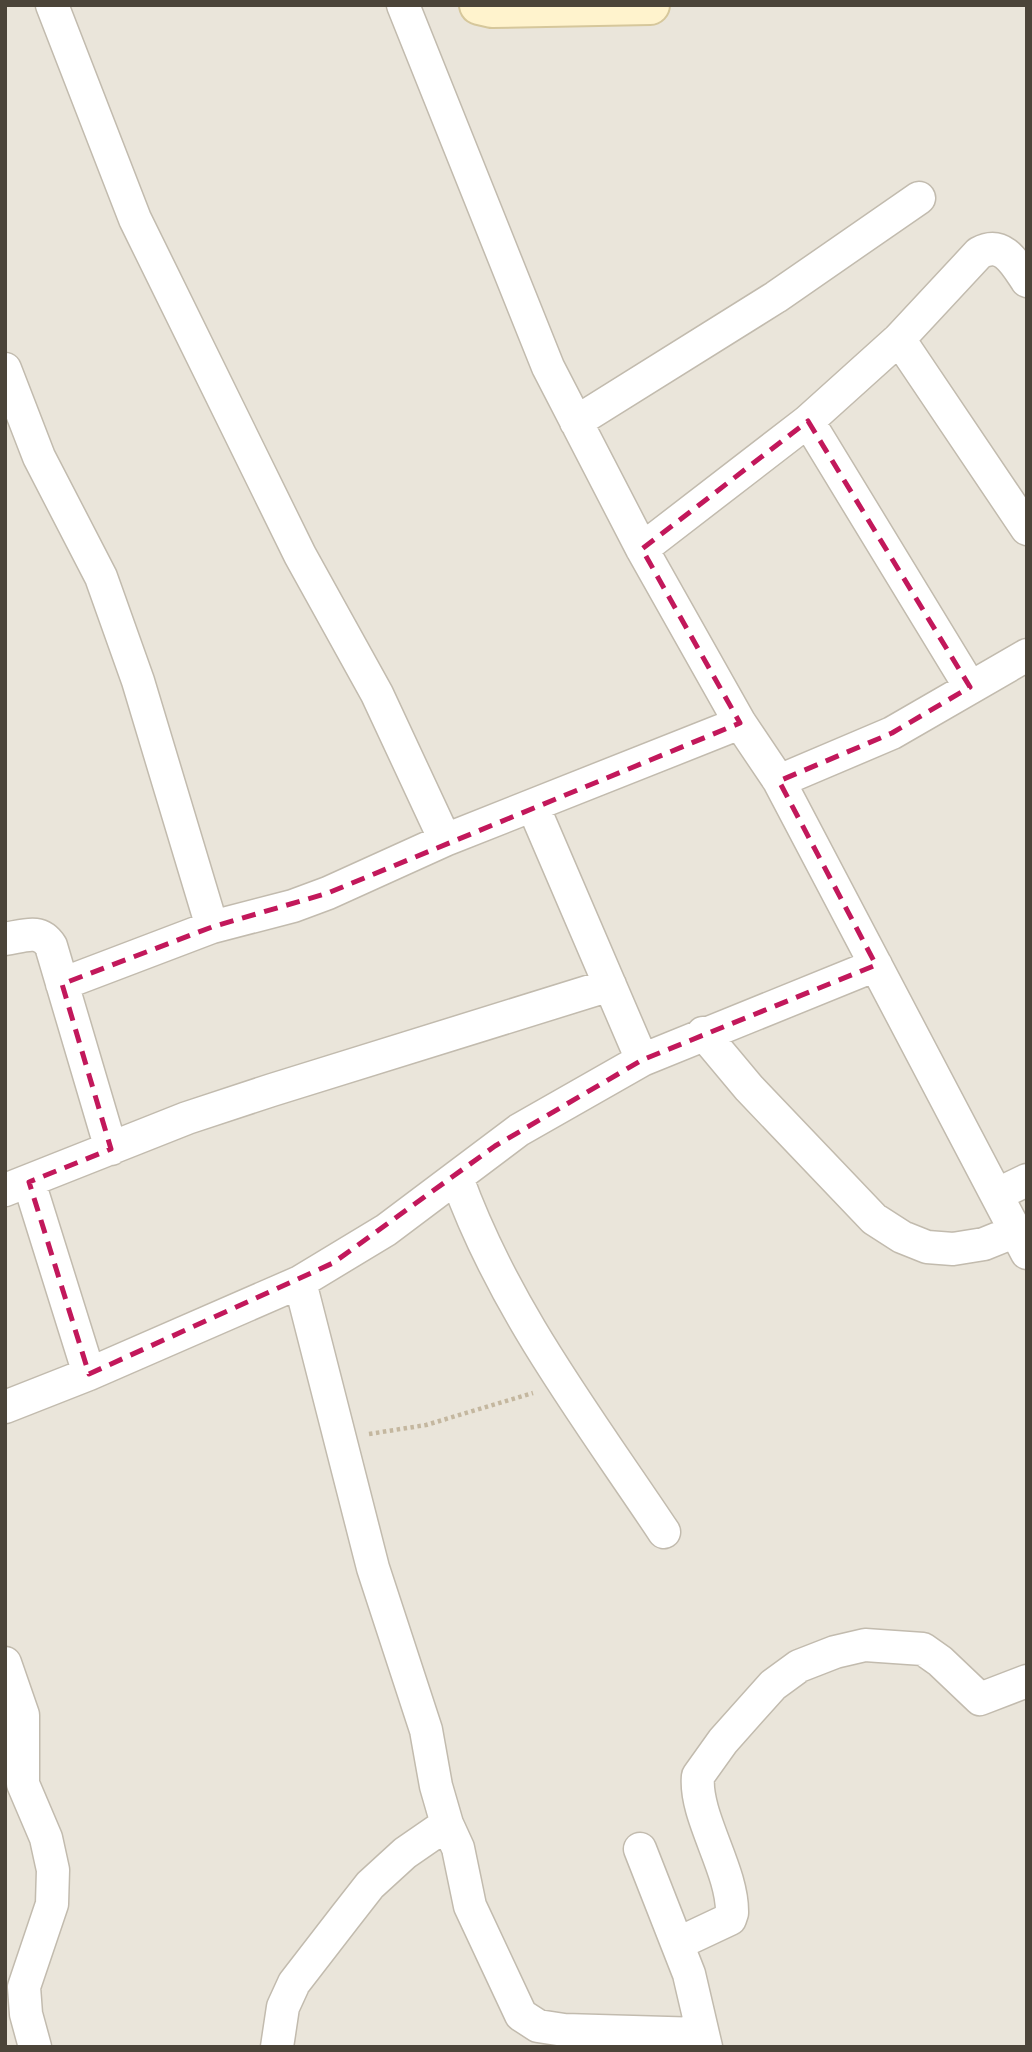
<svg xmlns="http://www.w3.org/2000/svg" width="1032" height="2052" font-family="Jost,sans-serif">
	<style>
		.residential { fill: #eae5da }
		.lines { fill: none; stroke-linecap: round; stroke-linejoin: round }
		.street-casing { stroke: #c2bbae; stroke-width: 35 }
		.secondary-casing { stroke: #d6c79b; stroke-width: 42 }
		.path { stroke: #c4b79f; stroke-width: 4.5; stroke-dasharray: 3.5 3.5; stroke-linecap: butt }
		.street { stroke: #fff; stroke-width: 32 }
		.secondary { stroke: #fff3cd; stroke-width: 38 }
		.marked { fill: none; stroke: #c2185b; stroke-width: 5; stroke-dasharray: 14 9; stroke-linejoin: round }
	</style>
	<rect width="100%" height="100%" fill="#f6f3ec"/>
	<path class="residential" d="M5,5H1027V2047H5Z"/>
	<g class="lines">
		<g class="street-casing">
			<path id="street" d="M52,5L135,219L300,555L377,694L445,840
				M403,5L548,367L642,549L740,723L779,781L1027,1253
				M899,339L1027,529
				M5,369L39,457L101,577L138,681L212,927
				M808,421L970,687
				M576,422L776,297L919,198
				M642,549L808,421L899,339L979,253C1003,240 1015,263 1027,281
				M779,781L892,733L1027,655
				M533,806L642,1060
				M5,939C24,936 40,928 51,946L111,1149
				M62,984L212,927L293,906L328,893L445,840L740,723
				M703,1033L749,1088L874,1219L902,1237L927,1247L953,1249L984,1244L1016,1231
				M457,1178C504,1309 588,1418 664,1532
				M29,1182L89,1374
				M5,1190L187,1118L272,1090L610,985
				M998,1194L1027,1180
				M300,1282L373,1568L426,1730L436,1786L447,1824L458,1848L470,1906L521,2015L538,2026L564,2030L702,2034
				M5,1407L89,1374L300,1282L386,1230L519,1130L642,1060L876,965
				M5,1663L23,1715V1784L46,1838L53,1870L52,1904L24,1987L26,2014L35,2047
				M640,1849L689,1974L706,2047
				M679,1943L730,1919L732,1913C733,1870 694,1816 698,1776L723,1741L773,1685L799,1666L835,1652L865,1645L923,1649L940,1661L980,1699L1027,1681
				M277,2047L283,2007L294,1983L345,1917L370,1885L405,1853L447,1824"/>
		</g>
		<g class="secondary-casing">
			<path id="secondary" d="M479,5L492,8L650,5"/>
		</g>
		<path class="path" d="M369,1434L426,1425L533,1393"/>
		<use href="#street" class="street"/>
		<use href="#secondary" class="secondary"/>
	</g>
	<path class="marked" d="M808,421L970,687L892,733L779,781L876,965L642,1060L495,1146L333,1263L89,1374L29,1182L111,1149L62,984L212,927L328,893L740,723L642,549Z"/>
	<rect width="1032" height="2052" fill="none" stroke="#4b4439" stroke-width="14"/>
</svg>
